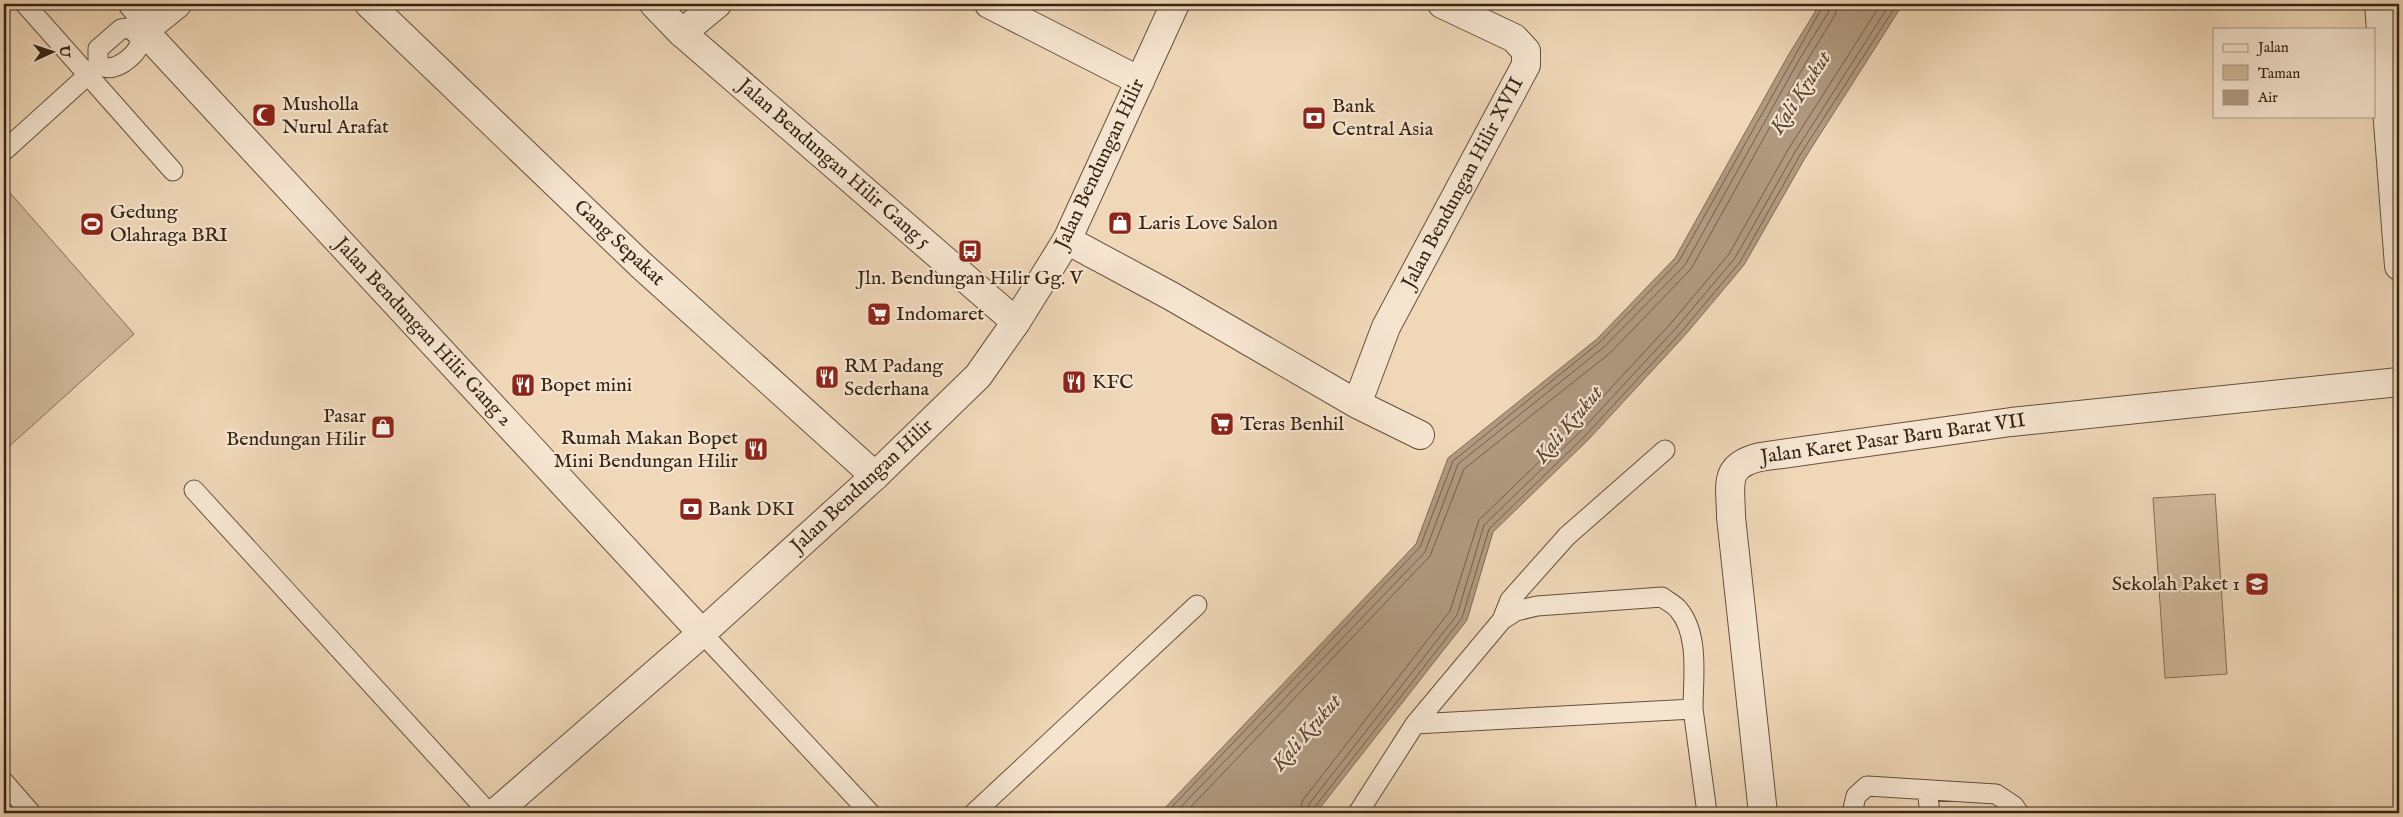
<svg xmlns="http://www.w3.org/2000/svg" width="2403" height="817" font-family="'IM FELL English',serif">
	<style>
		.green { fill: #d0b99b; stroke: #836e58 }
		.water { fill: #b09a80; stroke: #7f6b55 }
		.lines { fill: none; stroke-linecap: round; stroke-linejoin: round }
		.shore { stroke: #735f4a; stroke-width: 1 }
		.service-casing { stroke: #64513d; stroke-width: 21 }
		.minor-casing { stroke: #64513d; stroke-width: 30 }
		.tertiary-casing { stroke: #64513d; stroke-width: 30 }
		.service { stroke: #f5e5d0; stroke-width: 19 }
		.minor { stroke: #f5e5d0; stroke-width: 28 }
		.tertiary { stroke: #f5e5d0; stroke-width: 28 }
		.labels { text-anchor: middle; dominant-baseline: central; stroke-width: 4.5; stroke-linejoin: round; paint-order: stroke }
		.poi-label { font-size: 20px; fill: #362414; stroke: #f5e5d0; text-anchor: start }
		.street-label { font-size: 20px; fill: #362414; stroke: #f5e5d0 }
		.water-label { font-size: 21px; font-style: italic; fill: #5b4734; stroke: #f5e5d0 }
	</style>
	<rect width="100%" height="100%" fill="#efd7b7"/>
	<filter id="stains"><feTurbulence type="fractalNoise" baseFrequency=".004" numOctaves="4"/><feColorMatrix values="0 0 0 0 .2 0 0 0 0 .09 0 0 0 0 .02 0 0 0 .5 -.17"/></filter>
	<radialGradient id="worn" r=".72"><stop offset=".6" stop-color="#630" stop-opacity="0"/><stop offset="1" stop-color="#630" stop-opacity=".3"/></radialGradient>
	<path class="green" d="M4,186L134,334L4,451Z
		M2215,494L2227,674L2165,678L2153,498Z"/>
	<path class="water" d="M1820,4H1903L1805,158L1744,265L1686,334L1588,440L1493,532L1467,620L1316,813H1160L1416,544L1448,458L1597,339L1675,258L1789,54Z"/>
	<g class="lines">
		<path class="shore" d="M1166,813L1420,547L1453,461L1600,342L1679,261L1824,4
			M1175,813L1425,552L1458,464L1604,347L1685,265L1799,60L1829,11L1830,4
			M1185,813L1430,556L1464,469L1610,353L1691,269L1805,64L1835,15L1838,4
			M1299,813L1303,800L1450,611L1479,520L1575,427L1672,322L1729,254L1789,148L1881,4
			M1307,813L1309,804L1457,615L1484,525L1580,432L1677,327L1735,258L1795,152L1890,4
			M1313,813L1314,808L1462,618L1489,529L1585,436L1682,331L1740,262L1800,155L1897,4"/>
		<g class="service-casing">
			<path id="service" d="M25,4L173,171
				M4,151L89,74L98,65V49L121,29L128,28C131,30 136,33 138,36C146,48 124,64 114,67C108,69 103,67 98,65
				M194,490L489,813
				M1502,620L1510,600L1567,536L1665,450
				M702,633L870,813
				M1415,724L1502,620L1516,611L1537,606L1662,597C1667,601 1674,604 1678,609C1700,634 1693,679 1693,709
				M4,782L31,813
				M1927,790L1930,813
				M974,813L1197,605
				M1358,813L1415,724L1693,709L1707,813
				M1852,813L1856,796L1867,786L1996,794L2014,806L2019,813"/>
		</g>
		<g class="minor-casing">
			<path id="minor" d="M369,4L640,264L875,476
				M654,4L682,33L1016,322
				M989,4L1140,81
				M2379,4L2399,266
				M144,31L702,633
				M682,33L717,4
				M1067,240L1171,296L1357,404L1420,435
				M1357,404L1386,327L1526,65V51L1514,38L1442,4
				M1763,813L1731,517C1731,485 1722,466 1760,457L2011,422L2399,382"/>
		</g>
		<g class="tertiary-casing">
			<path id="tertiary" d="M133,4L151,25L177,4
				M495,813L702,633L875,476L978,376L1016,322L1067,240L1175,4"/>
		</g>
		<use href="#service" class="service"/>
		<use href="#minor" class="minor"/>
		<use href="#tertiary" class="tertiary"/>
	</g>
	<defs>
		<g id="mosque-square" transform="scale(1.25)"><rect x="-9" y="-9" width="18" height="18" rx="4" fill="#8f2418" stroke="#f5e5d0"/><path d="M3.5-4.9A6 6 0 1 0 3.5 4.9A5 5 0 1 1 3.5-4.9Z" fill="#fff"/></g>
		<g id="bank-square" transform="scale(1.25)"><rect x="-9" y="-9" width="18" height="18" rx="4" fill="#8f2418" stroke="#f5e5d0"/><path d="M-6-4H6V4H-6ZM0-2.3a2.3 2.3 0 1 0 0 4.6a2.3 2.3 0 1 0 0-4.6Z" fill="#fff"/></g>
		<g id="shop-square" transform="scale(1.25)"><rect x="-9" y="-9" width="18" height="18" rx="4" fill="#8f2418" stroke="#f5e5d0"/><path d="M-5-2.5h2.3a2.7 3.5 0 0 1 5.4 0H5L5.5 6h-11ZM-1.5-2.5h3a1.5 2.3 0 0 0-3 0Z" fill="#fff"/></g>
		<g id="stadium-square" transform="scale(1.25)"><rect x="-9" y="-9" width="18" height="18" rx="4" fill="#8f2418" stroke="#f5e5d0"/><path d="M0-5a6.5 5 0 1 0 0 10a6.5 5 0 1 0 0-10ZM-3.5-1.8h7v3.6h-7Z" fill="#fff"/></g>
		<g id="bus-square" transform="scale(1.25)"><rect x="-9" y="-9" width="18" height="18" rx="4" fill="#8f2418" stroke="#f5e5d0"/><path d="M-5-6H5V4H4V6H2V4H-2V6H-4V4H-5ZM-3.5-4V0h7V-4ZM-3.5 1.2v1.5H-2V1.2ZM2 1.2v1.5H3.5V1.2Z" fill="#fff"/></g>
		<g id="supermarket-square" transform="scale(1.25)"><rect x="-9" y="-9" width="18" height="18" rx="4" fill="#8f2418" stroke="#f5e5d0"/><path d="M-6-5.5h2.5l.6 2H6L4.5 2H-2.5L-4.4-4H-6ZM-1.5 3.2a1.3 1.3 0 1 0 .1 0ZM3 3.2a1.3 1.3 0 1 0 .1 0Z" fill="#fff"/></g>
		<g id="restaurant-square" transform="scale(1.25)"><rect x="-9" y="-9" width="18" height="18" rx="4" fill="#8f2418" stroke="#f5e5d0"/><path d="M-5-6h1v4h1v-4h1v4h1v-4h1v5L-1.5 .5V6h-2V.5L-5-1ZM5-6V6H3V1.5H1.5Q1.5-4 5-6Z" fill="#fff"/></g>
		<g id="school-square" transform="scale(1.25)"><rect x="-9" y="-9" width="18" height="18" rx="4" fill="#8f2418" stroke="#f5e5d0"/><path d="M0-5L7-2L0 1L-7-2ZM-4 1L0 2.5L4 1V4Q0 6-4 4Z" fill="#fff"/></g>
	</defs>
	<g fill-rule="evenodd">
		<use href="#mosque-square" x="264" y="115"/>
		<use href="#bank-square" x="1314" y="118"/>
		<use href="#shop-square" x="1120" y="223"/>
		<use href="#stadium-square" x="92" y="224"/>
		<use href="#bus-square" x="970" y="251"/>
		<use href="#supermarket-square" x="879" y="314"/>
		<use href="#restaurant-square" x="827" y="377"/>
		<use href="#restaurant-square" x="1074" y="382"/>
		<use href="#restaurant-square" x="523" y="385"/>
		<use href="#supermarket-square" x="1222" y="424"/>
		<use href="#shop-square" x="383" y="427"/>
		<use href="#restaurant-square" x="756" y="449"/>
		<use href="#bank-square" x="691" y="509"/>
		<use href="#school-square" x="2257" y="584"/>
	</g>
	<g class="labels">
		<g class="poi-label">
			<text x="282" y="104">Musholla<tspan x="282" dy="23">Nurul Arafat</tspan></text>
			<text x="1332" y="106">Bank<tspan x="1332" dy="23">Central Asia</tspan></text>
			<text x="110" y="212">Gedung<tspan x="110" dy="23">Olahraga BRI</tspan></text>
			<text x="1138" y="223">Laris Love Salon</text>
			<text x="970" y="278" text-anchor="middle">Jln. Bendungan Hilir Gg. V</text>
			<text x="896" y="314">Indomaret</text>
			<text x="844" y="366">RM Padang<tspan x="844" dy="23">Sederhana</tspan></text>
			<text x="1092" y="382">KFC</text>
			<text x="540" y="385">Bopet mini</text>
			<text x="366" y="416" text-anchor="end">Pasar<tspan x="366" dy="23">Bendungan Hilir</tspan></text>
			<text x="1240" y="424">Teras Benhil</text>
			<text x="738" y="438" text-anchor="end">Rumah Makan Bopet<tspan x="738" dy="23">Mini Bendungan Hilir</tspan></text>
			<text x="708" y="509">Bank DKI</text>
			<text x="2240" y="584" text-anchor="end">Sekolah Paket 1</text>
		</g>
		<g class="street-label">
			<text transform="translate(834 164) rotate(41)">Jalan Bendungan Hilir Gang 5</text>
			<text transform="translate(1100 164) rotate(-65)">Jalan Bendungan Hilir</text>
			<text transform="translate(1463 183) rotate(-62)">Jalan Bendungan Hilir XVII</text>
			<text transform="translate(619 243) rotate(43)">Gang Sepakat</text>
			<text transform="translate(423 332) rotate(47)">Jalan Bendungan Hilir Gang 2</text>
			<text transform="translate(1893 439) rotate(-8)">Jalan Karet Pasar Baru Barat VII</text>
			<text transform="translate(862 486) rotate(-43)">Jalan Bendungan Hilir</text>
		</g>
		<g class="water-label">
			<text transform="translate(1801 93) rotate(-57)">Kali Krukut</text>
			<text transform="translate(1569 425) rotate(-50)">Kali Krukut</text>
			<text transform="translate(1307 733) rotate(-49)">Kali Krukut</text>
		</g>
	</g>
	<rect width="2403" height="817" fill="none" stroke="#efd7b7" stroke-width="20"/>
	<rect x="5" y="5" width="2393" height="807" fill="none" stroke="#362414" stroke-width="2.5"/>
	<rect x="10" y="10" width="2383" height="797" fill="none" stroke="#362414"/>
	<rect x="2213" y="28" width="162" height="90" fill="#f5e5d0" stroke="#a99885"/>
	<rect x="2223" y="44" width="25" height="8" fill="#f5e5d0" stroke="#a99885"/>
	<text x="2258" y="52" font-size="15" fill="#362414">Jalan</text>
	<rect x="2223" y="65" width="25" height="15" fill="#d0b99b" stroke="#a99885"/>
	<text x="2258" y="78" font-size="15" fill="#362414">Taman</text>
	<rect x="2223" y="90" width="25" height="15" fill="#b09a80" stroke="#a99885"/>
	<text x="2258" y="102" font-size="15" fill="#362414">Air</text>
	<g transform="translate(52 52) rotate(87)" stroke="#f5e5d0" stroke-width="4" paint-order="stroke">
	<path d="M0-4L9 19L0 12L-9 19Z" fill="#362414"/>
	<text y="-8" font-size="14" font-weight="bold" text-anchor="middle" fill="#362414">U</text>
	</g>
	<rect width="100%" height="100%" filter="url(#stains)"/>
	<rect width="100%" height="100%" fill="url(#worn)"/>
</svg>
